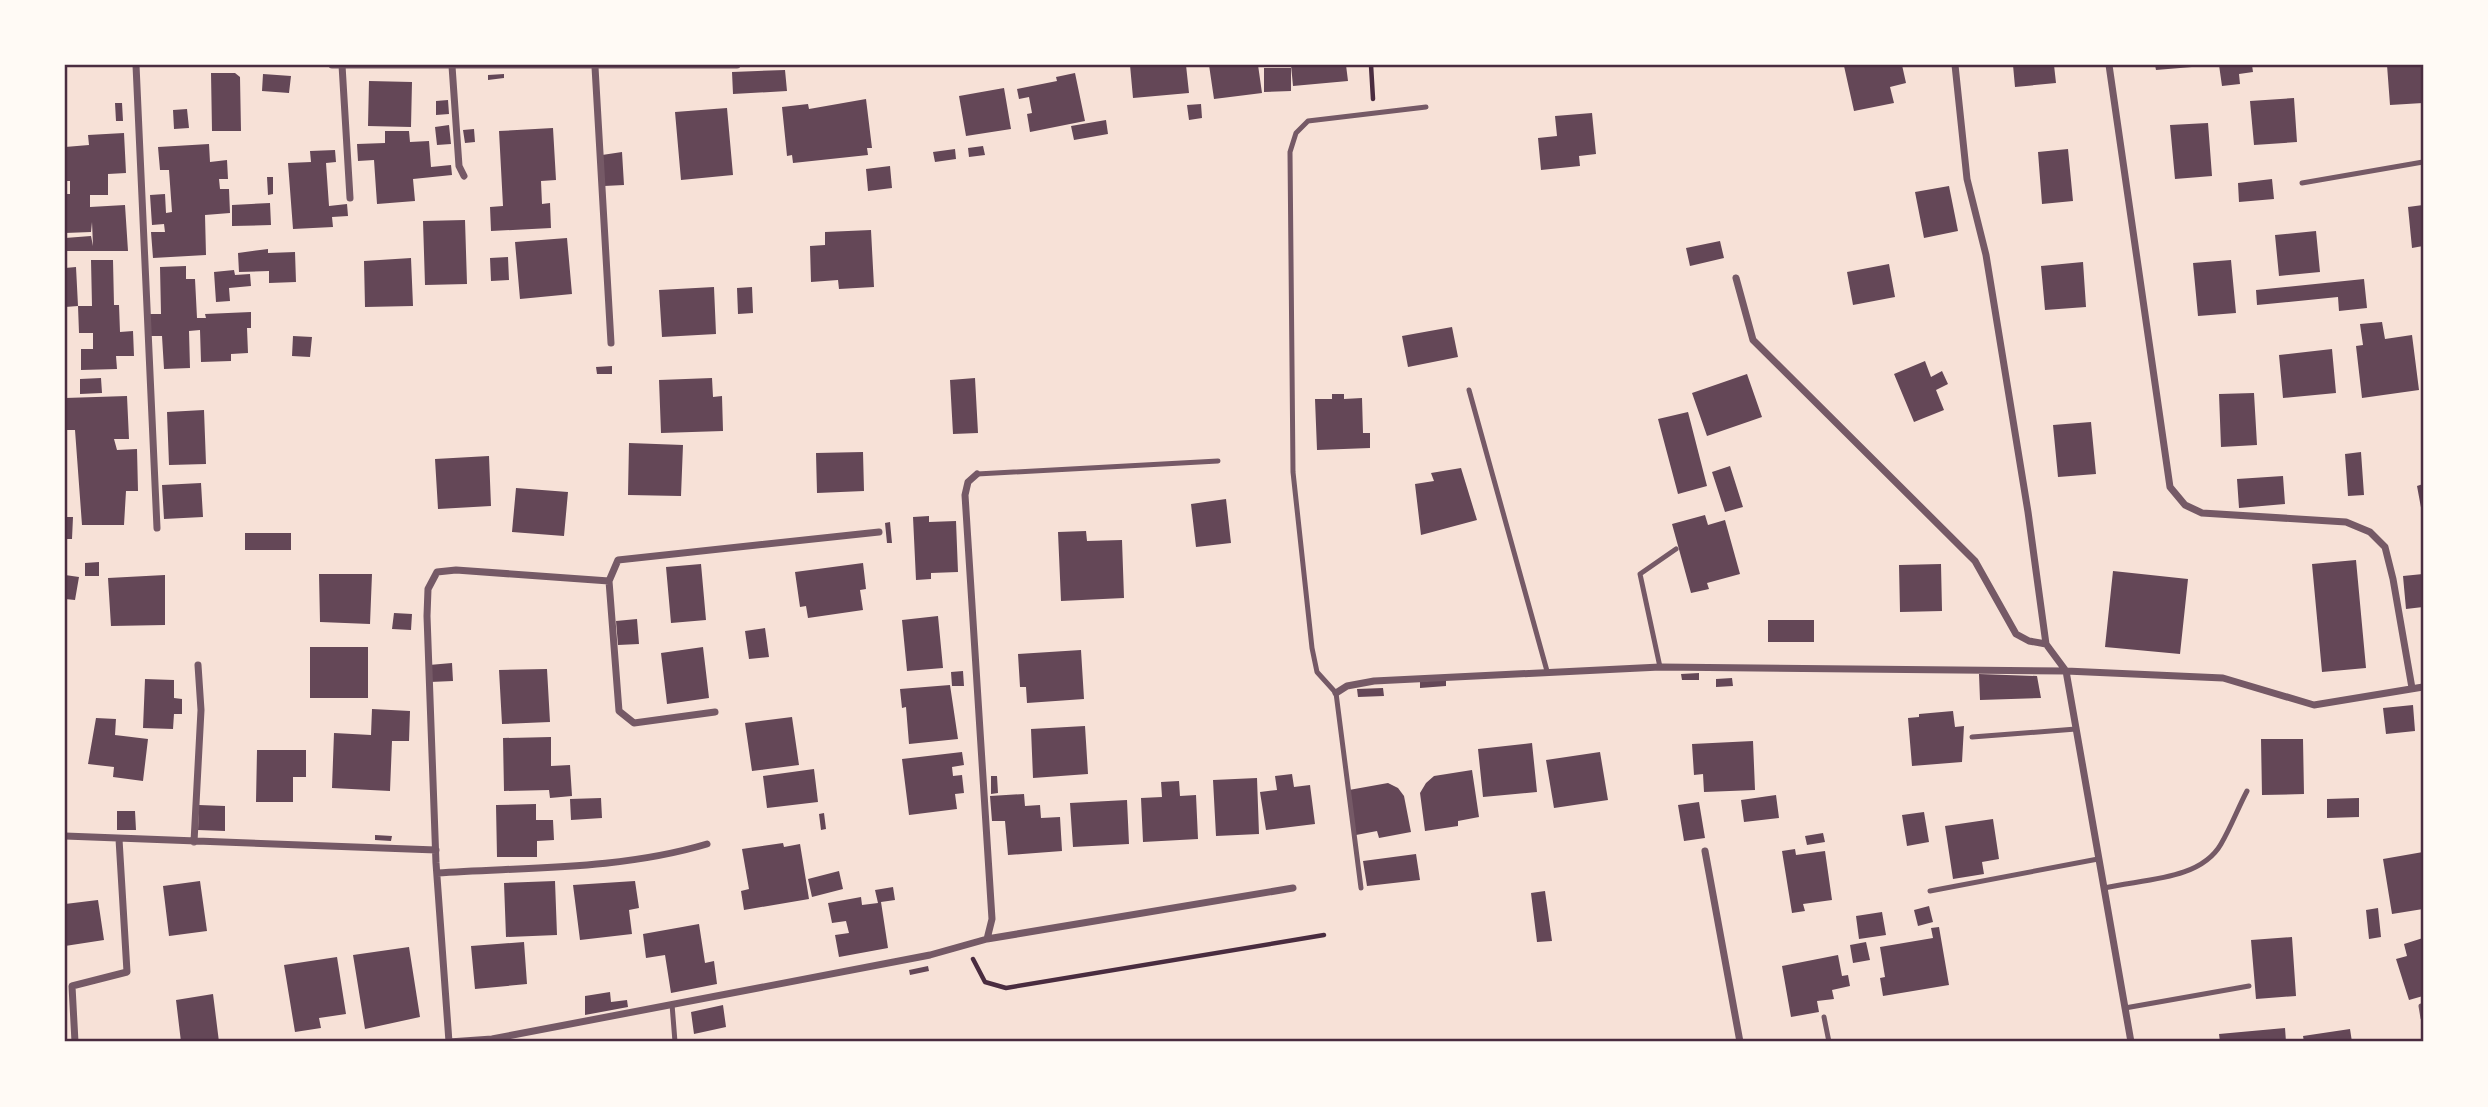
<svg xmlns="http://www.w3.org/2000/svg" width="2488" height="1107" font-family="'Public Sans',sans-serif">
	<style>
		.building { fill: #644757 }
		.lines { fill: none; stroke-linecap: round; stroke-linejoin: round }
		.path { stroke: #4a2c40; stroke-width: 4.5 }
		.service { stroke: #755966; stroke-width: 5 }
		.minor { stroke: #755966; stroke-width: 7 }
		.neatline { fill: none; stroke: #4a2c40; stroke-width: 2.5 }
	</style>
	<rect width="100%" height="100%" fill="#f7e1d7"/>
	<path class="building" d="M1130,65H1186L1189,93L1133,98Z
		M1209,65H1258L1262,93L1214,99Z
		M1291,65H1346L1348,81L1293,86Z
		M1851,65H1902L1906,83L1890,87L1894,103L1854,111L1844,66Z
		M2013,65H2054L2056,83L2015,87Z
		M2155,65H2192V67L2156,70Z
		M2219,65H2252L2253,72L2239,74L2240,84L2222,86Z
		M2387,65H2423V103L2390,105Z
		M1264,68H1291V91L1264,92Z
		M785,70L787,91L733,94L732,72Z
		M211,73H235L240,77L241,131H212Z
		M1075,73L1085,121L1030,132L1027,114L1032,113L1029,97L1019,99L1017,89L1057,81L1056,77Z
		M263,74L291,76L289,93L262,91Z
		M504,74V78L488,80V75Z
		M369,81L412,82L411,127L368,126Z
		M1004,88L1011,129L966,136L959,96Z
		M2294,98L2297,142L2254,145L2250,101Z
		M866,99L872,148H867L868,155L793,163L792,155L787,156L782,107L808,104L809,109Z
		M448,100L449,114L436,115V101Z
		M115,103H122L123,121H116Z
		M1201,104L1202,118L1189,120L1187,105Z
		M727,108L733,175L681,180L675,112Z
		M187,109L189,128L174,129L173,110Z
		M1592,113L1596,154L1579,156L1580,166L1541,170L1538,138L1557,136L1555,116Z
		M1106,120L1108,134L1074,140L1071,126Z
		M2208,123L2212,176L2175,179L2170,125Z
		M449,125L451,144L437,145L435,127Z
		M553,128L556,180L541,181L542,204L550,203L551,228L491,231L490,207L503,206L499,131Z
		M474,129L475,142L465,143L463,130Z
		M385,131H409L410,142L429,141L431,167L451,165L452,175L413,179L415,201L377,204L374,160L358,161L357,144L385,143Z
		M124,133L126,173L108,174V195H90V207L125,205L128,251H65V238L91,236L93,246L92,222L91,232L65,233V194H70V181H65V147L89,145L88,135Z
		M209,144L210,162L227,160L228,179H219L220,189H229L230,213L205,215L206,255L153,258L151,232H165L164,224L152,225L150,195L165,194L166,213L172,212L169,170H160L158,147Z
		M983,146L985,155L969,157L968,148Z
		M955,149L956,159L935,162L933,152Z
		M2068,149L2073,201L2042,204L2038,152Z
		M335,150L336,162L326,163L329,206L347,204L348,216L332,217L333,227L293,229L288,163L311,162L310,151Z
		M622,152L624,185L604,186L602,155Z
		M890,166L892,188L868,191L866,169Z
		M267,177H273V194L268,195Z
		M2272,179L2274,199L2239,202L2238,183Z
		M1949,186L1958,231L1924,238L1915,192Z
		M270,203L271,225L232,226V205Z
		M2423,205V246L2412,248L2408,207Z
		M465,220L467,284L425,285L423,221Z
		M871,230L874,287L839,289L838,280L811,282L810,246L825,245V232Z
		M2316,231L2320,272L2279,276L2275,235Z
		M567,238L572,294L520,299L515,242Z
		M1720,241L1724,258L1690,266L1686,248Z
		M268,249V253L295,252L296,282L269,283V271L239,272L238,253Z
		M508,257L509,280L491,281L490,258Z
		M411,258L413,306L365,307L364,261Z
		M91,260H113L114,305H119L120,332L133,331L134,356H116L117,369L81,370V349H93V333H79L78,306L65,307V268L76,267L78,306H92Z
		M2231,260L2236,313L2198,316L2193,263Z
		M2083,262L2086,307L2045,310L2041,266Z
		M1889,264L1895,297L1853,305L1847,272Z
		M186,266V279H195L197,318H206L205,314L251,312V328H247L248,353L231,354V361L201,362L200,330L189,331L190,368L164,369L162,336H150L149,314H161L160,267Z
		M234,270L235,275L250,274L251,286L229,288L230,301L216,302L214,272Z
		M2364,279L2367,308L2339,311L2338,297L2257,305L2256,290Z
		M714,287L716,334L662,337L659,290Z
		M752,287L753,313L738,314L737,288Z
		M2382,322L2385,339L2412,335L2419,390L2362,398L2356,346L2363,345L2360,324Z
		M1452,327L1458,357L1408,367L1402,336Z
		M293,336L312,337L310,357L292,356Z
		M2332,349L2336,393L2283,398L2279,355Z
		M1925,361L1931,377L1942,371L1948,384L1936,390L1944,410L1914,422L1894,374Z
		M612,366V374H597L596,367Z
		M1747,374L1762,417L1707,436L1692,393Z
		M101,378L102,393L80,394V379Z
		M712,378L713,397L722,396L723,431L661,433L659,380Z
		M975,378L978,433L953,434L950,380Z
		M2254,393L2257,445L2221,447L2219,394Z
		M1332,394H1344V399L1362,398L1363,433H1370V448L1317,450L1315,399H1332Z
		M127,396L129,439H114L117,450L137,449L138,491H126L124,525H82L75,430H65V398Z
		M204,410L206,464L169,465L167,412Z
		M1688,412L1707,486L1678,494L1658,419Z
		M2091,422L2096,474L2058,477L2053,425Z
		M629,443L683,445L681,496L628,495Z
		M863,452L864,491L817,493L816,453Z
		M2361,452L2364,495L2348,496L2345,454Z
		M489,456L491,506L438,509L435,459Z
		M1730,466L1743,507L1725,512L1712,472Z
		M1461,468L1477,520L1421,535L1415,484L1434,481L1431,473Z
		M2283,476L2285,504L2239,508L2237,479Z
		M201,483L203,517L164,519L162,485Z
		M2423,484V513H2422L2417,486Z
		M516,488L568,492L564,536L512,532Z
		M1226,499L1231,543L1196,547L1191,504Z
		M1705,515L1708,525L1725,520L1740,574L1707,583L1709,589L1691,593L1672,524Z
		M929,516V522L956,521L958,572L931,573V579L916,580L913,517Z
		M65,517H73L72,539H65Z
		M890,522L892,543H887L885,523Z
		M1086,531L1087,541L1122,540L1124,598L1061,601L1058,532Z
		M245,533H291V550H245Z
		M2356,560L2366,668L2322,672L2312,564Z
		M99,562V576H85V563Z
		M863,563L866,589L860,590L863,610L808,618L806,606L800,607L795,572Z
		M701,564L706,620L671,623L666,567Z
		M1941,564L1942,611L1900,612L1899,565Z
		M2113,571L2188,579L2180,654L2105,647Z
		M319,574H372L370,624L320,622Z
		M2423,574V607L2406,609L2403,576Z
		M65,575L79,577L75,600L65,599Z
		M165,575V625L111,626L108,578Z
		M394,613L412,614L411,630L392,629Z
		M938,616L943,668L907,671L902,620Z
		M637,619L639,644L618,645L616,621Z
		M1768,620H1814V642H1768Z
		M765,628L769,657L749,659L745,631Z
		M310,647H368V698H310Z
		M703,647L709,698L667,704L661,653Z
		M1081,650L1084,699L1027,703L1026,687H1020L1018,654Z
		M452,663L453,681L430,682L429,665Z
		M547,669L550,722L502,724L499,670Z
		M963,671L964,686H952L951,672Z
		M1699,673V680H1682L1681,674Z
		M1979,674L2037,676L2041,698L1980,700Z
		M1732,678L1733,686L1716,687V679Z
		M145,679L174,680V698L182,699V714H174L173,729L143,728Z
		M1446,679V686L1420,688V682Z
		M950,685L958,739L909,744L906,707L902,708L900,689Z
		M1383,688L1384,696L1358,697L1357,689Z
		M2413,705L2415,731L2386,734L2383,708Z
		M372,709L410,711L409,741H392L390,791L332,788L334,733L371,735Z
		M1953,711L1955,727L1964,726L1962,762L1912,766L1908,718L1919,717V714Z
		M792,717L799,765L752,771L745,723Z
		M96,718L116,719L115,735L148,739L143,781L113,777L114,767L88,764Z
		M1085,726L1088,774L1033,778L1031,729Z
		M551,737V766L570,765L572,796L550,798L549,790L504,791L503,738Z
		M2261,739H2303L2304,794L2262,795Z
		M1753,741L1755,790L1704,792L1703,774L1694,775L1692,744Z
		M1532,743L1537,792L1483,797L1478,749Z
		M257,750H306V777H293V802H256Z
		M962,752L964,765L952,767L953,776L962,775L964,793L955,794L957,809L909,815L902,759Z
		M1600,752L1608,800L1554,808L1546,760Z
		M814,769L818,802L767,808L763,776Z
		M1472,770L1479,817L1458,821V826L1425,831L1420,793L1426,783L1434,776Z
		M1292,774L1294,787L1310,785L1315,824L1266,830L1260,792L1277,790L1275,776Z
		M991,776H997L998,793L991,794Z
		M1257,778L1259,834L1216,836L1213,780Z
		M1179,781L1180,796L1196,795L1198,839L1143,842L1141,798L1162,797L1161,782Z
		M1388,783L1398,788L1404,796L1411,832L1379,838L1377,831L1356,835L1349,790Z
		M1024,794L1025,806L1040,805L1041,818L1060,817L1062,851L1008,855L1005,821H992L990,796Z
		M1776,795L1779,818L1744,822L1741,800Z
		M601,798L602,818L571,820L570,799Z
		M2359,798V817L2327,818V799Z
		M1127,800L1129,844L1073,847L1070,803Z
		M1699,802L1705,838L1684,841L1678,805Z
		M536,804V820H553L554,840L537,841V857H497L496,805Z
		M199,805L225,806V831L198,830Z
		M117,811H135L136,830H117Z
		M1924,812L1929,842L1907,846L1902,815Z
		M824,813L826,829L821,830L819,814Z
		M1993,819L1999,859L1982,862L1984,874L1953,879L1945,826Z
		M1823,833L1825,842L1807,845L1805,836Z
		M375,835L392,836L391,841L375,840Z
		M783,843L784,847L800,844L809,899L744,910L741,891L749,889L742,849Z
		M1795,849L1796,855L1825,851L1832,900L1803,904L1805,911L1792,913L1782,851Z
		M2423,852V909L2392,914L2383,859Z
		M1416,854L1420,880L1367,886L1363,861Z
		M839,871L843,889L812,897L808,879Z
		M200,881L207,931L169,936L163,886Z
		M555,881L557,935L506,937L504,883Z
		M635,881L639,908L629,910L632,934L580,940L573,885Z
		M893,887L895,900L881,902L888,948L839,957L835,935L849,933L846,921L832,923L828,903L861,897L862,905L878,903L875,890Z
		M1545,891L1552,941L1537,942L1531,893Z
		M98,900L104,940L65,946V904Z
		M1929,906L1933,922L1918,926L1914,910Z
		M2378,908L2381,937L2369,939L2366,910Z
		M1882,912L1886,935L1859,939L1856,916Z
		M699,924L705,963L714,961L717,984L671,993L665,955L646,958L643,934Z
		M1939,927L1949,985L1883,996L1880,978L1885,977L1880,947L1933,938L1931,928Z
		M2292,937L2296,996L2256,999L2251,940Z
		M2423,938V996L2409,1000L2396,959L2407,956L2404,944Z
		M524,942L527,984L475,989L471,946Z
		M1866,942L1870,960L1853,963L1850,945Z
		M409,947L420,1017L365,1029L353,955Z
		M1838,955L1842,976L1848,975L1850,986L1832,990L1834,999L1817,1001L1819,1012L1791,1017L1782,966Z
		M337,957L346,1014L319,1018L321,1028L295,1032L284,965Z
		M928,966L929,971L910,975L909,970Z
		M610,992L611,1002L627,1000L628,1007L585,1015V996Z
		M213,994L219,1042H181L176,1000Z
		M723,1005L726,1027L694,1034L691,1012Z
		M2285,1028L2286,1042H2220L2219,1034Z
		M2350,1029L2352,1042H2304L2303,1036Z"/>
	<g class="lines">
		<path class="path" d="M1371,65L1373,99
			M973,959L985,982L1006,988L1324,935"/>
		<path class="service" d="M2302,183L2423,162
			M1469,390L1547,671
			M977,474L1218,461
			M1660,667L1640,574L1676,549
			M1972,737L2076,729
			M1361,888L1336,693L1317,672L1312,648L1293,472L1290,152L1296,133L1308,121L1426,107
			M2104,888C2141,879 2200,881 2221,844C2231,827 2238,808 2247,791
			M1930,891L2098,859
			M672,1004L675,1042
			M2421,1006L2423,1018
			M2125,1008L2249,986
			M1824,1017L1829,1042"/>
		<path class="minor" d="M136,65L157,528
			M332,65H737
			M342,65L350,198
			M1955,65L1967,179L1986,255L2028,512L2046,644
			M2109,65L2170,487L2185,505L2202,513L2346,522L2370,532L2385,547L2393,579L2412,688
			M452,66L459,166L464,176
			M595,67L611,343
			M1736,278L1753,340L1975,561L2016,634L2029,641L2046,644L2066,671L2131,1042
			M977,474L968,482L965,495L992,919L987,939
			M609,581L456,570L437,572L428,589L427,616L436,863L449,1042L492,1039L930,955L987,939L1293,888
			M1336,693L1347,686L1374,681L1660,667L2066,671L2223,678L2314,705L2423,687
			M715,712L634,723L619,711L609,581L618,560L879,532
			M65,836L436,850
			M194,842L201,710L198,665
			M1705,851L1740,1042
			M437,873C527,867 620,870 707,844
			M75,1042L72,986L127,972L119,839"/>
	</g>
	<rect width="2488" height="1107" fill="none" stroke="#fffaf5" stroke-width="133"/>
	<rect x="66" y="66" width="2356" height="974" class="neatline"/>
</svg>
